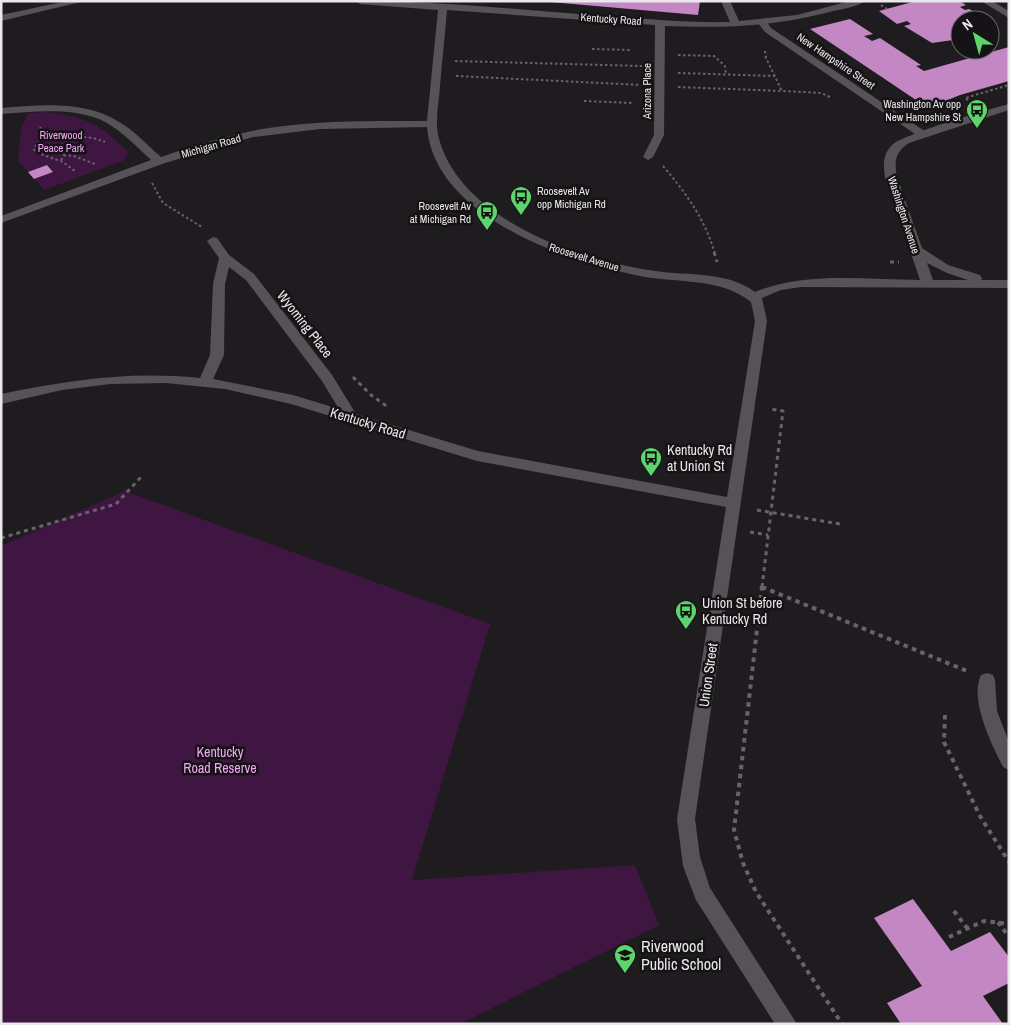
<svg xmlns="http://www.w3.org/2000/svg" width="1010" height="1025" font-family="'Archivo Narrow',sans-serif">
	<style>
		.green { fill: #3f1541 }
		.building { fill: #c387c4 }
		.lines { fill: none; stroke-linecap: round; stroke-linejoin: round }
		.path-far2 { stroke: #676467; stroke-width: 2; stroke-dasharray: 2.5 2.5; stroke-linecap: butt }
		.path-far1 { stroke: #676467; stroke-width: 3; stroke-dasharray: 4 4; stroke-linecap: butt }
		.path { stroke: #676467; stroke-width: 4; stroke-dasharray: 4.5 4.5; stroke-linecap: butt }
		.service { fill: #565356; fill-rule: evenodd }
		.minor { fill: #565356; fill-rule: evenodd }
		.labels { text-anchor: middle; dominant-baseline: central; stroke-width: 5; stroke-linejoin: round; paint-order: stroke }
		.far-street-label { font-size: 11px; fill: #eae8ea; stroke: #161316 }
		.far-poi-label { font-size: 11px; fill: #eae8ea; stroke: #161316; text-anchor: end }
		.far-park-label { font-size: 11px; fill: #f6a6f8; stroke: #161316 }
		.street-label { font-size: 14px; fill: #eae8ea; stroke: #161316 }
		.poi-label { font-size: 14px; fill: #eae8ea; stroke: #161316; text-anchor: start }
		.park-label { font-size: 14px; fill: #f6a6f8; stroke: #161316 }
		.near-poi-label { font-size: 16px; fill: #eae8ea; stroke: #161316; text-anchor: start }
	</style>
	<rect width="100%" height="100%" fill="#1f1c1f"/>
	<path class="green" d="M49,112C89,119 99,123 128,152L125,160L44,190L34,179L53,172L48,165L28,172L18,161L21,128L28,113Z
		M125,491L490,624L412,880L635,865L659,925L460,1024H1V546Z"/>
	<path class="building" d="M539,1H700L698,15Z
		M916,1H959L966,5L960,7L965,10L969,9L989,20H960V39L932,43L904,26L911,24L907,21L897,24L879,11Z
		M850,19L873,34L864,36L872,41L880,38L921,65L916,66L924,71L1009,47V81L960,95L928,108L810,29Z
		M47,165L53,172L34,179L28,172Z
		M913,899L951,951L990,932L1009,957V983L983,996L1003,1024H901L887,1003L922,986L874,918Z"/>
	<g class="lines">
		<path class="path-far2" d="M881,5L887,9
			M592,49L632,50
			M765,51L766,58L782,91L821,93L832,98
			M678,55L714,56L725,66L726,75
			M455,61L642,66
			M678,73L775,76
			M456,76L642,85
			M678,87L782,91
			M968,100L965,98L1009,85
			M584,101L632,103
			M40,127L43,134L34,149L35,152L63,162L76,172
			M65,155L59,153L58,149C69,134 89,135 105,142
			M61,160L65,155L74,156L95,164
			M663,166C686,193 705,219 715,254
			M152,183L163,203L202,227"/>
		<path class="path-far1" d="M714,252L717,262
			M890,262H899
			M353,377L371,395L388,407
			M757,510L840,524
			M750,532L768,535
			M1,538L116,504L141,477
			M762,587L783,411L770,409"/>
		<path class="path" d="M762,586L734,830L743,863L756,892L842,1024
			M762,587L967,671
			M945,715L944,742L980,816L1009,862
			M954,911L967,928
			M998,922L1009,937
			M949,937L984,921L1009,924"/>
		<path class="service" d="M981,1H992L1009,11V18Z
			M763,20L766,21L771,28L926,132L927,134L926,136H918L765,32L758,23Z"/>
		<path class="minor" d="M67,1H85L1,21V15Z
			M356,1C439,1 522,10 605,16C647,19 689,23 730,22L721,1H730L739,21L797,15L850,1H865C857,7 843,9 833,11C774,27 725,28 665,26L664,135L653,157L648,160L643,157L654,135L655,25L447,10C445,35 442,61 440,86C439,102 435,119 438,135C458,220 580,260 655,271C688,276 727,271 755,292C805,271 867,280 920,280L885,177C883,165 883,154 892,145C904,134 989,109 1009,104V110L909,143C895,152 894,161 897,177L922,248L948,265L980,275L982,278L981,280H1009V288L801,287L781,290L762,298L767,321L695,819L700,857L710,888L797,1024H775L696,900L683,866L677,819L726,507L477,461L291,404L225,389L166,383L110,384L62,390L1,404V394C71,380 129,371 200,378L210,355L213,284L219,258L207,241L213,237L217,238L229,255L254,274L332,375L356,414L478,451L727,497L755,321L751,302C721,278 681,283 645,277C571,263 434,218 427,127L320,129L253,137L165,163L1,223V216L151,160C137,147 124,133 107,123C76,106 35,112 1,114V108C39,105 85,100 119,122C135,131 147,145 161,157C198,144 237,132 276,127C326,120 376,121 427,121L438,10L360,4ZM927,263L947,273L968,280H933ZM229,267L246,280L322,381L339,409L293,395L213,379L224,355L225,284Z
			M987,673L993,675L995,680L997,711L1009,742V770L1003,767C992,745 969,700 981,675Z"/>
	</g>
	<defs>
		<g id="bus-pin" transform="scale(1.125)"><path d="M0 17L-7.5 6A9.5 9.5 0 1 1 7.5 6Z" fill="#5ed56c" stroke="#161316"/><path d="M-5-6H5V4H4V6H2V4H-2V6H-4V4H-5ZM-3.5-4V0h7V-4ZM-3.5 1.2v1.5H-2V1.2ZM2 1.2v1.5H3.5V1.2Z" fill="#111"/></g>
		<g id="school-pin" transform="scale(1.125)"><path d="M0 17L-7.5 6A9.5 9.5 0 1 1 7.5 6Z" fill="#5ed56c" stroke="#161316"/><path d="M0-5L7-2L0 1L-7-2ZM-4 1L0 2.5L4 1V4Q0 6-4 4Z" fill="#111"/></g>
	</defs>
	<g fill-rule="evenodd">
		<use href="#bus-pin" x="977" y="110"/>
		<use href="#bus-pin" x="521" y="197"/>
		<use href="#bus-pin" x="487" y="212"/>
		<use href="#bus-pin" x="651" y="458"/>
		<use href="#bus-pin" x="686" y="611"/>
		<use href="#school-pin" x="625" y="955"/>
	</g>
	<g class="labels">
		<g class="far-street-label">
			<text transform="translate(611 19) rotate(4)">Kentucky Road</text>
			<text transform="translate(836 61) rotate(34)">New Hampshire Street</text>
			<text transform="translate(647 91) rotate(-90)">Arizona Place</text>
			<text transform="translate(211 146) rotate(-16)">Michigan Road</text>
			<text transform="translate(904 215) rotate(72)">Washington Avenue</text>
			<text transform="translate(584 257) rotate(17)">Roosevelt Avenue</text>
		</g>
		<g class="far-poi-label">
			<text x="961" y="104">Washington Av opp<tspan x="961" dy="13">New Hampshire St</tspan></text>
			<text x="537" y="191" text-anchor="start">Roosevelt Av<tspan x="537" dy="13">opp Michigan Rd</tspan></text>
			<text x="471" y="206">Roosevelt Av<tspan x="471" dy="13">at Michigan Rd</tspan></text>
		</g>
		<g class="far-park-label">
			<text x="61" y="135">Riverwood<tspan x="61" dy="13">Peace Park</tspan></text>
		</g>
		<g class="street-label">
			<text transform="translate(305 324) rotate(52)">Wyoming Place</text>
			<text transform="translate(368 423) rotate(17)">Kentucky Road</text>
			<text transform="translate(708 675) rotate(-82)">Union Street</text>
		</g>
		<g class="poi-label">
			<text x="667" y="450">Kentucky Rd<tspan x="667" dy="16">at Union St</tspan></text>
			<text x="702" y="603">Union St before<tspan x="702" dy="16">Kentucky Rd</tspan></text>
		</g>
		<g class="park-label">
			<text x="220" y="752">Kentucky<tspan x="220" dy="16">Road Reserve</tspan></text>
		</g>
		<g class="near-poi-label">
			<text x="641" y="946">Riverwood<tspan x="641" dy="18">Public School</tspan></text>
		</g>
	</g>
	<rect width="1010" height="1025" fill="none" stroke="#eae8ea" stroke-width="5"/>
	<g transform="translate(975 35) rotate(323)"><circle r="24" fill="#161316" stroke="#6b686b"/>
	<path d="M0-4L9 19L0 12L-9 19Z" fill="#5ed56c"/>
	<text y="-8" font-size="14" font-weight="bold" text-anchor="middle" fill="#eae8ea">N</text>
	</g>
</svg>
